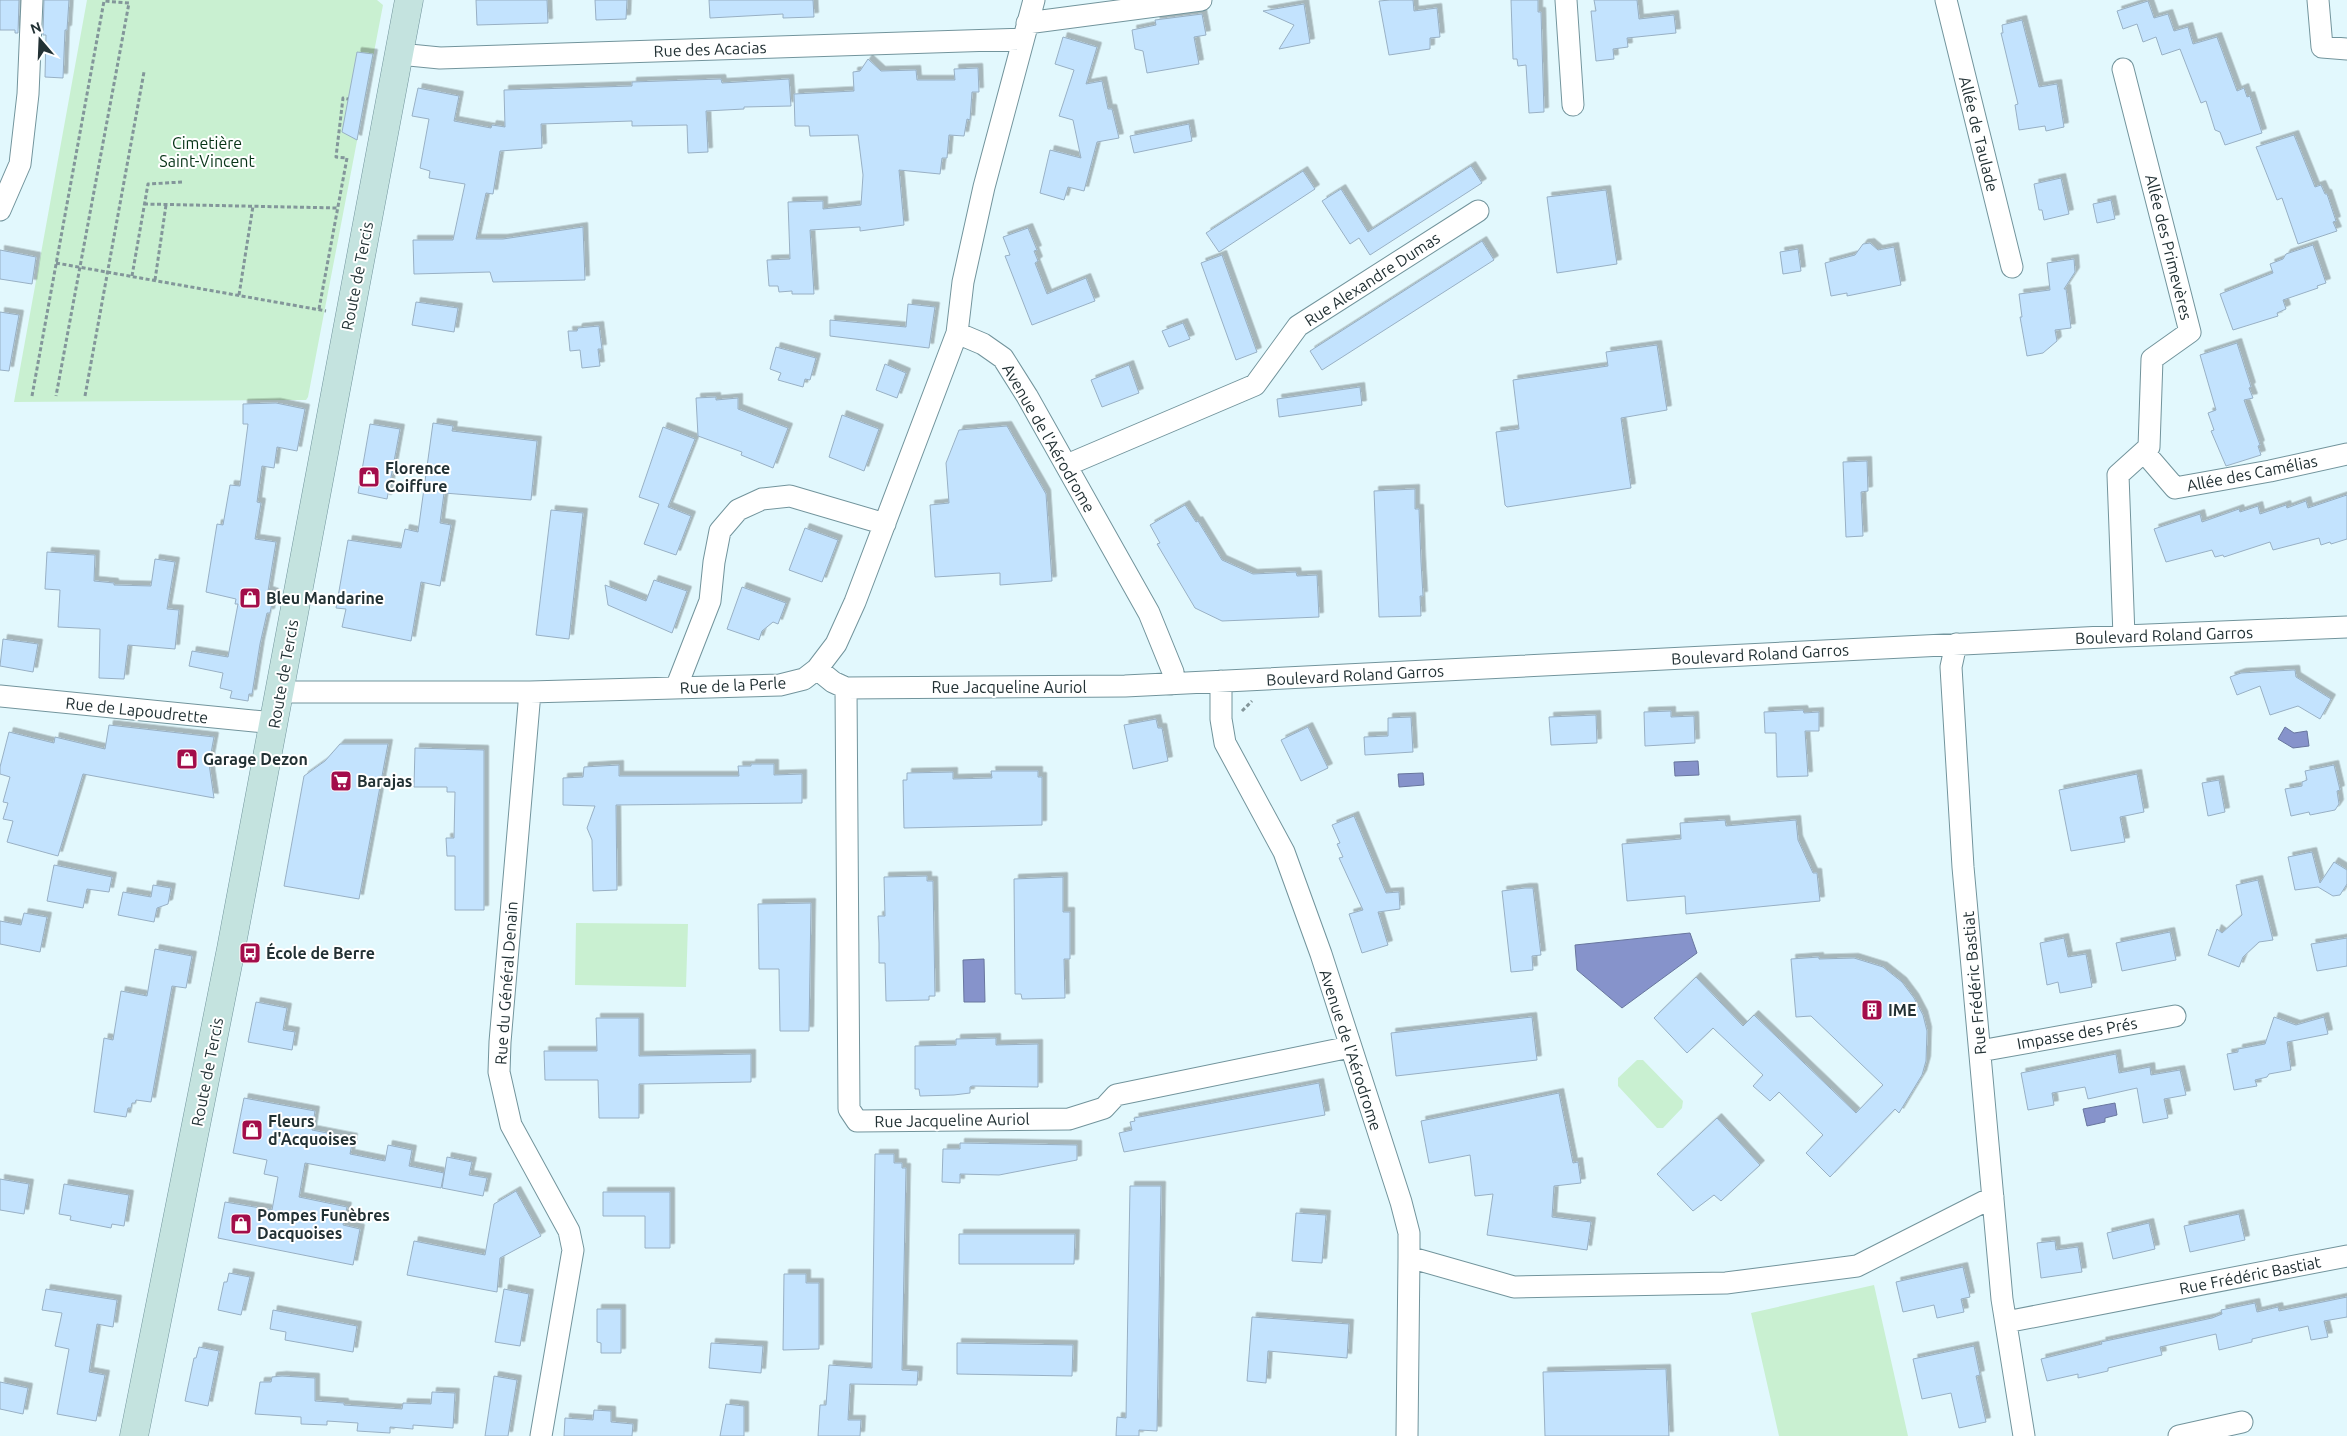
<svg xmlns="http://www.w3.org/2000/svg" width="2347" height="1436" font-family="Ubuntu,sans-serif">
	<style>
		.green { fill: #c9f0d1 }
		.water { fill: #8693cb; stroke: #68769e }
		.building { fill: #c3e3fe; stroke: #98b0c4; filter: url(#shadow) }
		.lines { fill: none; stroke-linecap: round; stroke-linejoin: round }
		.street-casing { stroke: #72949c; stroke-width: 23 }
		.secondary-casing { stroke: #72949c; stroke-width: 29 }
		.path { stroke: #83969a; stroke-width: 3; stroke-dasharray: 4 2.5; stroke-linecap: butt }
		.street { stroke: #fff; stroke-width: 21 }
		.secondary { stroke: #c4e3df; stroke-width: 28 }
		.labels { text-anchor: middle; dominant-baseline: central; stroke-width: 4; stroke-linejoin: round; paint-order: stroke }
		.street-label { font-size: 16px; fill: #223134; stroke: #fff }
		.park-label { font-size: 16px; fill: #073317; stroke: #fff }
		.poi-label { font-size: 16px; font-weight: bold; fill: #223134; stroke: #fff; text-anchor: start }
	</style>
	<defs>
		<filter id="shadow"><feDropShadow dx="4.5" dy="-4.5" stdDeviation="0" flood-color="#0004"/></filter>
	</defs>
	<rect width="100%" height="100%" fill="#e2f8fd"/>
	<path class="green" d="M87,0H377L383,5L308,397L306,400L14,402Z
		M576,923L688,924L686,987L575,985Z
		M1637,1060H1643L1683,1101L1682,1108L1663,1128H1657L1618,1086V1078Z
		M1874,1285L1908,1436H1779L1751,1313Z"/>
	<path class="water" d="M2285,727L2294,733L2307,731L2309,746L2293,748L2278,739Z
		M1698,761L1699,775L1675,776L1674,762Z
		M1423,773L1424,785L1399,787L1398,774Z
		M1690,933L1697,953L1622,1008L1577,970L1575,945Z
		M984,959L985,1002H964L963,960Z
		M2115,1103L2117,1115L2105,1118V1122L2087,1126L2083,1109Z"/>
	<path class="building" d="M0,0H19L18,33H15V30H0Z
		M44,0H69L67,30H65L63,78L45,77L46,35H43Z
		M476,0H547L548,23L477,25Z
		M595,0H627L626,19L596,20Z
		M709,0H813L814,17L783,18V14L710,18Z
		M1390,0H1413L1414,11L1437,8L1440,37L1430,38V49L1389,55L1379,1Z
		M1511,0H1538V12H1541L1544,112L1529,113L1526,65L1518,66L1517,59H1513Z
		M1594,0H1637L1639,19L1674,15L1676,33L1627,38L1628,47L1613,49L1614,59L1596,61L1591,11H1596Z
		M2148,1L2154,18L2168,14L2174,31L2188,27L2193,44L2217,37L2237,91L2244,88L2247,97L2250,96L2262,133L2225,145L2220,132L2215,130L2206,101L2201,103L2180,49L2162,55L2156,37L2143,42L2137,24L2123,29L2117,11Z
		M1304,4L1310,43L1279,49L1294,25L1263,11Z
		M1202,14L1206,35L1194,37L1199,64L1147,73L1143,51L1135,49L1132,30L1156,25L1155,20Z
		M2022,20L2039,87L2057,84L2064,127L2046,131L2045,126L2019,130L2015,105L2018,104L2001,33H2003L2002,25Z
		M1063,37L1097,47L1086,84L1102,81L1108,109H1112L1119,138L1097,142L1084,191L1068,187L1064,200L1040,193L1050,150L1081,158L1073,120L1059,116L1074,70L1055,64Z
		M357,52L373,54L357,140L342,132Z
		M868,59L881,71L916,70L917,80H955L954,69L978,68L979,92H972L970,120L967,119L964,136L949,135L947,158H942L940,174L899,170L904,225L860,231V227L810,230L814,294H792V291L779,292L778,286H769L767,260L790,259L788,202L823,201V209L861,205L863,175L858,135L810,136L809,126H795L794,94L854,91L853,72L860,71Z
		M721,79L722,83L789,79L791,106L744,107V109L706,111L708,152L688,153L687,125L632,126V121L541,124L542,148L500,151L493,194L486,193L476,239H503L583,227L585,280L493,282L490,272L414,274L413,240H453L465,184L429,178L430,171L420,168L429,119L412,116L418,88L459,96L454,121L491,128L492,125L505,127L504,90L632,86V82Z
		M1189,124L1192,141L1134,153L1130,136Z
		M2294,135L2315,187L2321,185L2325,194H2327L2336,221L2333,222L2337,231L2298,244L2282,198L2277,200L2256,147Z
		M1471,166L1482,183L1370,255L1359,238L1350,244L1322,201L1341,189L1368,232Z
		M1303,171L1315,189L1219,252L1206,233Z
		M2061,178L2069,214L2044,220L2042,210H2039L2034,184Z
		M1606,190L1617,264L1557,273L1547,197Z
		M2111,200L2115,219L2097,223L2093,204Z
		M1028,228L1037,250L1034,251L1038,261L1035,263L1047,294L1086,278L1095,301L1032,325L1005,256L1010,255L1003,237Z
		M1482,241L1494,260L1322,370L1310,351Z
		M1870,243L1878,250L1894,247L1901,285L1847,296V293L1831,296L1825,263L1855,255L1863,244Z
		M2313,245L2326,283L2317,286L2318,288L2283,300L2286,309L2277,313L2278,316L2233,330L2220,294L2273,273L2270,264L2283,259L2286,254Z
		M1798,249L1801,271L1783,274L1780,252Z
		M0,250L36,257L32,284L0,279Z
		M1222,255L1257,352L1236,360L1201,263Z
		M2074,259L2075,272L2064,289H2066L2071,328L2055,330L2057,341L2043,353L2027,356L2020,317H2022L2019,294L2050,290L2047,263Z
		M416,302L458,308L454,332L412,325Z
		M908,304L935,307L929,348L830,336V320L906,327Z
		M0,312L19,315L9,371L0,370Z
		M1183,323L1190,339L1169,347L1162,331Z
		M599,326L602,349H598L600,366L582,368L580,350L570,351L568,331H577L578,328Z
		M2237,343L2251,387L2249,388L2253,398L2244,400L2260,445L2258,446L2261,455L2226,466L2211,431L2214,430L2208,413L2216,410L2200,355Z
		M1657,345L1667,410L1621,418L1631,488L1507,507L1505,505L1496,432L1519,429L1513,380L1608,366L1606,352Z
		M776,347L816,358L810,380L805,379L803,387L778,380L781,373L770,369Z
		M885,364L906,373L897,398L876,390Z
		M1129,365L1139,393L1102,407L1091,380Z
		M1360,387L1362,405L1279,417L1277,399Z
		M716,397V400L738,398V409L788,428L773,468L741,455L742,452L698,436L696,398Z
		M276,403L305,409L297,451L277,447L274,468L262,466L257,502L261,503L255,539L276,542L268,591L274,593L270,613H267L260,644L252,694H249L248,701L230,698L232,691L220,688L223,673L189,666L192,651L228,657L238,604H235L236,599L206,592L217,524L223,525L230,485L240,486L248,424H243V404Z
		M842,415L879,429L864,471L829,457Z
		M433,423L453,426L452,431L537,441L531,500L444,493L440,523L451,525L440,586L421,582L411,641L342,627L346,609L336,608L348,540L401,548L405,529L418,532Z
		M370,424L400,429L387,499L358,493Z
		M1007,426L1046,494L1052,581L1000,585V573L935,577L930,505L949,503L946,463L959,430Z
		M663,427L695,439L668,507L691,516L676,555L644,544L659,504L639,497Z
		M1867,461L1868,491L1861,492L1863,536L1846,537L1843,462Z
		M1415,489V509H1419L1421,562L1423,596H1420L1421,616L1379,617L1374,491Z
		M2347,495V539L2331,544L2330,542L2321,545L2319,538L2273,550L2270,542L2224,557L2223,555L2215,557L2212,550L2166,562L2154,529L2200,514L2202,522L2239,509L2240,512L2258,506L2260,514L2286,505L2287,508L2306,501L2308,508Z
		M1185,505L1196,522L1198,521L1222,560L1253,574L1296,572L1297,576L1317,575L1319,617L1222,621L1195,608L1157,544L1160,543L1150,525Z
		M551,510L583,513L569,639L536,635Z
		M805,528L838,540L822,582L789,570Z
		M47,552L95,555L94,581L114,583V585L151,586L155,559L175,562L167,609L179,610L175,649L128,645L124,679L99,678L100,629L58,627L60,590L45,589Z
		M654,580L687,591L672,633L608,605L605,585L646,601Z
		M742,587L786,603L778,624L773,622L762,631L759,640L727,629Z
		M3,639L38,644L33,672L0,666Z
		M2293,670H2295L2296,677L2331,699L2320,719L2298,706L2270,715L2260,686L2237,695L2230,677L2241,673Z
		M1803,710L1804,713L1819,712V731H1805L1808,776L1777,777L1776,733H1765L1764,712Z
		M1671,711V717L1694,716L1695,743L1645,746L1644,712Z
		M1596,715L1597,743L1551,745L1549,717Z
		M1411,717L1413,752L1365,755L1364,737L1388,736V718Z
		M1156,719L1158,728H1162L1168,761L1133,769L1124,725Z
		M109,725L214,737L209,764L214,798L83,774L58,856L7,842L13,821L3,819L8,803L3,802L10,777L0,774V767L9,732L54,743L55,737L105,749Z
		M1308,727L1328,768L1301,781L1281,740Z
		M340,744H388L359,899L284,886L304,776L325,761Z
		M415,748L484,750V910H455V856H447L446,838H454L455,792H447V787H414Z
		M751,764H774V775L802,774V803L616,805L617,890L593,891L592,840L587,828L595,806L563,805V778L583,777L584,767L619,765V776H739L738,766H751Z
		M2334,765L2340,790L2337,791L2339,804L2335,810L2310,815L2309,812L2291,816L2285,789L2302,786V782L2307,780L2305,771Z
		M991,771H1038V777H1042V825L904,828L903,780H907V773L953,772V779L992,778Z
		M2137,774L2144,812L2120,817L2125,842L2071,851L2059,790Z
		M2219,780L2225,812L2208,816L2202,783Z
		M1354,816L1386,893L1399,892L1400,909L1378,912L1388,945L1362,953L1349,914L1363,910L1339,858L1343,857L1337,844L1340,843L1332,825Z
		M1725,820L1726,826L1796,820L1798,840L1813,873H1817L1820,901L1686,914L1685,896L1627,901L1622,844L1681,839L1680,823Z
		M2312,852L2320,883L2334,862L2347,870V884L2340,895L2333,896L2318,887L2295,890L2288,857Z
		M54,865L112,877L109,892L87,889L83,908L47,901Z
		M927,876V881H933L935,996H929V1000L886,1001L885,963H879V943L878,916H885L884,877Z
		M1063,877V912H1070V959H1064L1065,998L1022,999L1021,994H1015L1014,879Z
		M2258,880L2273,940L2259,942L2243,957L2239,967L2208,955L2217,929L2222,933L2242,915L2236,885Z
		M153,885L171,888L168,904L157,908L154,922L118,915L123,892L151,897Z
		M1525,888H1533L1541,955L1532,956L1533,970L1511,972L1502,891Z
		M811,903L809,1031H780L779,969H759L758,904Z
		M24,913L47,917L40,952L0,944V921L21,925Z
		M2170,932L2176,960L2122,971L2116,943Z
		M2064,938L2068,957L2086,954L2092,987L2060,993L2058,982L2047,985L2040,943Z
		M2347,938V966L2317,971L2311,944Z
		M155,949L192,956L186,988L172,986L151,1102L136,1100L135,1103H132L131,1108H128L126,1117L94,1112L104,1038L113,1040L121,991L147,996Z
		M1819,957V959L1854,958L1883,967L1902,982L1914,998L1923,1015L1927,1031L1926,1061L1922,1075L1899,1113L1895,1109L1830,1177L1806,1153L1823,1135L1779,1092L1770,1101L1753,1086L1763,1075L1713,1028L1687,1053L1654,1018L1696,977L1743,1026L1754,1015L1856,1113L1883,1085L1811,1016L1796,1017L1791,959Z
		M256,1002L287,1008L283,1030L295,1032L292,1050L248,1042Z
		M1532,1017L1537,1060L1396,1076L1391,1033Z
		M2274,1017L2296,1025L2324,1017L2328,1034L2287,1042L2291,1070L2269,1074L2267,1077L2255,1080L2257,1086L2234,1090L2227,1054L2238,1052V1049L2265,1044Z
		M596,1018H639V1056L751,1054V1082L639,1084V1118H599L598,1080H545L544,1051H597Z
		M996,1038V1045L1038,1044V1087L972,1086L970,1087V1093L954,1095L920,1096L919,1089H915V1046L956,1045V1039Z
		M2116,1054L2119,1073L2150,1067L2151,1075L2180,1070L2186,1095L2164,1099L2168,1118L2143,1123L2137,1088L2088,1099L2085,1087L2052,1093L2054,1105L2028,1110L2021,1073Z
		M1319,1083L1325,1115L1124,1152L1119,1133L1132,1130L1130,1122L1135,1121L1134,1118Z
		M1559,1093L1573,1163L1578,1162L1581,1183L1554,1186L1552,1217L1591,1222L1587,1250L1487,1235L1493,1194L1475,1196L1470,1155L1429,1163L1421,1121Z
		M244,1098L315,1111L312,1130L353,1138L350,1154L385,1161L388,1145L412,1150L409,1166L444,1173L441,1188L305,1163L299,1197L347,1207L343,1225L360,1229L353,1265L218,1238L225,1202L272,1210L278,1177L264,1174L267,1160L233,1153Z
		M1717,1118L1760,1165L1721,1201L1714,1195L1693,1211L1657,1174Z
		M960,1143L1077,1145V1160L999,1175L960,1174V1183L942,1182L943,1149H960Z
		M875,1154H894V1163H902V1168H906L902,1370L918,1371L917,1385L850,1384L848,1420H861L860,1436H818L820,1405H826L829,1365L872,1368Z
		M447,1157L472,1162L469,1175L487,1178L483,1196L442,1188Z
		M0,1179L29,1184L24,1214L0,1210Z
		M64,1184L129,1195L124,1226L112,1224L111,1228L70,1220L71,1216L59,1214Z
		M1130,1186H1161L1157,1431L1139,1430V1436H1116L1117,1417L1126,1418Z
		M516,1191L541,1236L500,1258L497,1292L407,1275L414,1241L485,1255L494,1204Z
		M603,1192H670V1248H645V1216H603Z
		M1296,1213L1326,1215L1322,1263L1292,1261Z
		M2239,1214L2245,1240L2190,1252L2184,1226Z
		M2149,1223L2155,1249L2113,1259L2107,1233Z
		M959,1234H1075L1074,1264H959Z
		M2055,1241L2056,1250L2078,1247L2082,1272L2041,1278L2037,1243Z
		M1963,1267L1970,1297L1961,1299L1964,1312L1937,1318L1934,1305L1903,1312L1896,1282Z
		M229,1273L250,1277L241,1315L218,1310L224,1282H227Z
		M784,1274H806V1283H819V1349L783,1350Z
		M46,1289L117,1300L113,1327L97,1324L89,1372L105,1375L96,1421L57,1414L69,1349L55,1346L62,1313L42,1310Z
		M504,1289L529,1294L520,1346L495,1342Z
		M2347,1297V1317L2324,1321L2328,1337L2311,1340L2308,1326L2252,1339V1342L2219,1350L2216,1334L2160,1347L2162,1355L2108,1368V1371L2078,1378V1374L2047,1381L2041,1359L2102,1344L2101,1342L2212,1318L2222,1314L2221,1310L2255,1303L2257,1312L2278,1307L2279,1311Z
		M597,1309H621V1353H601V1343L597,1342Z
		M273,1310L357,1326L353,1352L285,1340L286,1332L270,1329Z
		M1252,1317L1349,1324L1347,1358L1268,1351L1266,1383L1247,1381Z
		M711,1343L763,1346L761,1373L709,1368Z
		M957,1343L1073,1345L1072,1376L957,1374Z
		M1974,1346L1980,1375L1976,1376L1986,1422L1959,1428L1951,1393L1922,1399L1913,1359Z
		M199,1347L219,1351L208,1406L185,1401L194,1358H196Z
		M1666,1369L1669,1436H1545L1543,1372Z
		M282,1376L315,1378V1401L344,1403V1405L402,1409L403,1403L431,1404L432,1392L455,1393L453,1428L413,1425V1429L390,1427V1433L357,1431L358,1423L327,1421V1425L301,1424V1417L255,1414L260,1382H271L272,1377Z
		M494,1376L517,1380L508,1436H485Z
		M0,1382L28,1388L23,1414L0,1409Z
		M726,1404L744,1406V1436H720Z
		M594,1410L611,1411V1422L633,1424L632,1436H564L565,1418L593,1420Z"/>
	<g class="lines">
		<g class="street-casing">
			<path id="street" d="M1566,0L1573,105
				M1946,0L2012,267
				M2318,0L2322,47L2347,49
				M1027,23L1201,0
				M399,54L440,58L1023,39
				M2123,69L2190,332L2152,359L2149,447L2118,475L2124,636
				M0,210L20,164L28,94L32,0
				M957,333L983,344L1003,358L1027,396L1149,613L1173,672L1172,684
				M2144,452L2175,488L2270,471L2347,454
				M1067,465L1255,385L1298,326L1478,211
				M1956,644L1951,667L1963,867L2002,1299L2024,1436
				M817,669L833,682L846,688L1125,686L2124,636L2347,627
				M1221,681V719L1225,743L1284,852L1321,954L1401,1202L1409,1233V1257L1407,1436
				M676,688L710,601L714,562L720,531L738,510L762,499L790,496L885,524
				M846,688L849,1109L857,1121L1069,1119L1104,1108L1116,1095L1350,1047
				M280,692H530L780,685L804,679L817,669L836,644L855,602L957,333L963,282L984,187L1034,0
				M530,692L500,1042L499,1072L511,1125L569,1231L573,1250L541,1436
				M0,696L274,723
				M1980,1051L2175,1016
				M1409,1257L1514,1287L1726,1283L1857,1266L1993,1197
				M2006,1322L2347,1256
				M2179,1436L2242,1422"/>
		</g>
		<g class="secondary-casing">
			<path id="secondary" d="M134,1436L231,949L409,0"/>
		</g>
		<path class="path" d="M144,204L338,208
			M56,263L326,311
			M132,276L148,184L182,182
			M155,280L166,205
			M239,295L253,206
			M319,309L347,158L336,157L343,98L348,99
			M32,396L104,1L129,3L56,396
			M85,396L144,72
			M1242,711L1252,701"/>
		<use href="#street" class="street"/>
		<use href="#secondary" class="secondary"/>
	</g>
	<defs>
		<g id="shop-square" transform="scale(1.125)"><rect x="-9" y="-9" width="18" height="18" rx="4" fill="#a30d4a" stroke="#fff"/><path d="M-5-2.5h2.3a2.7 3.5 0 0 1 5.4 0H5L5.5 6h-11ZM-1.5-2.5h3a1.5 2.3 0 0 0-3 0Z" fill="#fff"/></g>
		<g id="supermarket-square" transform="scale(1.125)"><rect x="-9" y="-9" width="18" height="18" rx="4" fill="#a30d4a" stroke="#fff"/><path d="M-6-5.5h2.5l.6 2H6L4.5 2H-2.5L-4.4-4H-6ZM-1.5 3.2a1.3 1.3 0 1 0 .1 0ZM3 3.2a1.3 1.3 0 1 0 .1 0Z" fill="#fff"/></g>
		<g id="bus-square" transform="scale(1.125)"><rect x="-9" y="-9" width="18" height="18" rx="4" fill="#a30d4a" stroke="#fff"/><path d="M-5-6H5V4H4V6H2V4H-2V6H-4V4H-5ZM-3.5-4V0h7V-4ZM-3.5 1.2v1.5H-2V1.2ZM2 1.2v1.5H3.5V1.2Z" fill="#fff"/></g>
		<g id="building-square" transform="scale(1.125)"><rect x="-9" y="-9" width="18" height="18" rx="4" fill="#a30d4a" stroke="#fff"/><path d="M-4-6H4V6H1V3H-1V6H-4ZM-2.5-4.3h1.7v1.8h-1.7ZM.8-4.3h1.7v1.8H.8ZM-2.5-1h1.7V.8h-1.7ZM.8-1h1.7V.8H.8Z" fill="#fff"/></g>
	</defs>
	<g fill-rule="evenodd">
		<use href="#shop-square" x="369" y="477"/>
		<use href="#shop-square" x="250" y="598"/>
		<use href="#shop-square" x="187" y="759"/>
		<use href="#supermarket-square" x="341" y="781"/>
		<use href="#bus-square" x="250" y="953"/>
		<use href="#building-square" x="1872" y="1010"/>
		<use href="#shop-square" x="252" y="1130"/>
		<use href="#shop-square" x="241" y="1224"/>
	</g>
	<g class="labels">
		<g class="street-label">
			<text transform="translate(710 49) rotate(-2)">Rue des Acacias</text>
			<text transform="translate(1979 134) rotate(76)">Allée de Taulade</text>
			<text transform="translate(2169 247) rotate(76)">Allée des Primevères</text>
			<text transform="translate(357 276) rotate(-79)">Route de Tercis</text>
			<text transform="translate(1372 279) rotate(-33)">Rue Alexandre Dumas</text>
			<text transform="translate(1049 438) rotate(60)">Avenue de l'Aérodrome</text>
			<text transform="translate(2252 473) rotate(-11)">Allée des Camélias</text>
			<text transform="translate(2164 635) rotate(-2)">Boulevard Roland Garros</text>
			<text transform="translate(1760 654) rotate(-3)">Boulevard Roland Garros</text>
			<text transform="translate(283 674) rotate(-80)">Route de Tercis</text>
			<text transform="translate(1355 675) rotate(-3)">Boulevard Roland Garros</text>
			<text transform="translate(733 685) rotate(-3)">Rue de la Perle</text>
			<text x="1009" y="687">Rue Jacqueline Auriol</text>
			<text transform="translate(137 710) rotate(6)">Rue de Lapoudrette</text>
			<text transform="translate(506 983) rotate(-86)">Rue du Général Denain</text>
			<text transform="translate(1974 983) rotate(-95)">Rue Frédéric Bastiat</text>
			<text transform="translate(2077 1033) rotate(-10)">Impasse des Prés</text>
			<text transform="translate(1351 1050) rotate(72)">Avenue de l'Aérodrome</text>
			<text transform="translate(207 1072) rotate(-79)">Route de Tercis</text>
			<text transform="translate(952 1120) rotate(-1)">Rue Jacqueline Auriol</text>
			<text transform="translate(2250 1275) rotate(-11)">Rue Frédéric Bastiat</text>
		</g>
		<g class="park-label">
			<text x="207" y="143">Cimetière<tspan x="207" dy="18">Saint-Vincent</tspan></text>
		</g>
		<g class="poi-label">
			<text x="385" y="468">Florence<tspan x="385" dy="18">Coiffure</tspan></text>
			<text x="266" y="598">Bleu Mandarine</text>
			<text x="203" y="759">Garage Dezon</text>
			<text x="357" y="781">Barajas</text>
			<text x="266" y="953">École de Berre</text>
			<text x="1888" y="1010">IME</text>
			<text x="268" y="1121">Fleurs<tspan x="268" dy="18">d'Acquoises</tspan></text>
			<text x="257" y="1215">Pompes Funèbres<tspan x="257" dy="18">Dacquoises</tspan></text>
		</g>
	</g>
	<g transform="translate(40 40) rotate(341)" stroke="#ffffff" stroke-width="4" paint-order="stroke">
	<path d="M0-4L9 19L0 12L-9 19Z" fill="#223134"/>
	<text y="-8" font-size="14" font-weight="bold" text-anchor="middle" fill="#223134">N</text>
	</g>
</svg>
